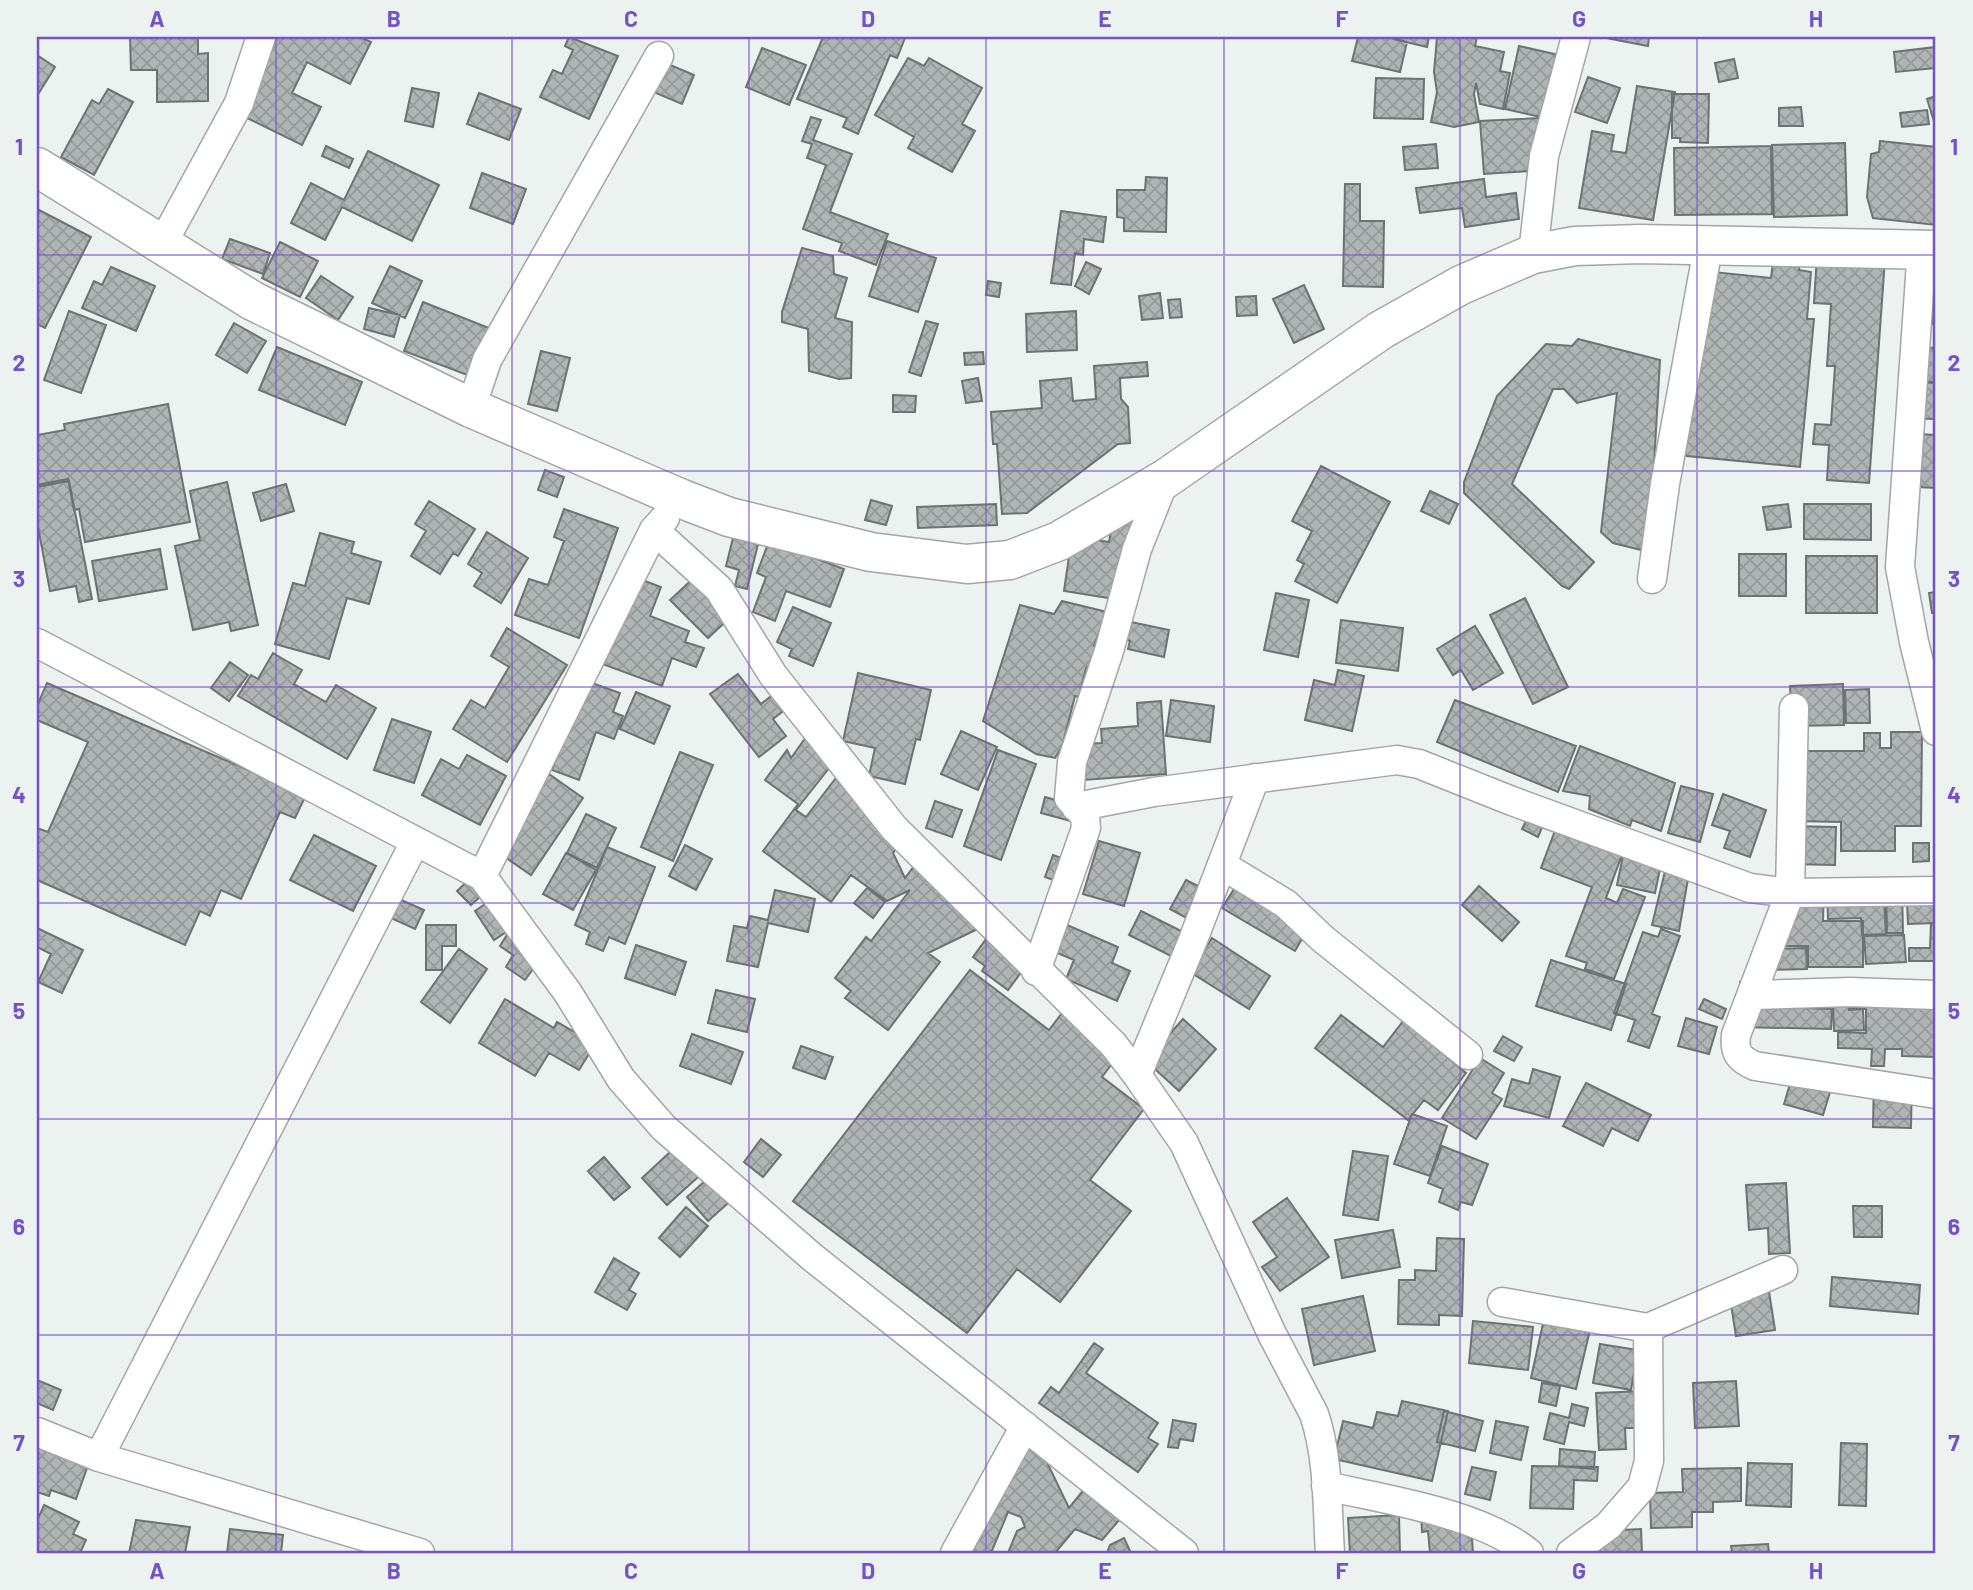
<svg xmlns="http://www.w3.org/2000/svg" width="1973" height="1590" font-family="Barlow,sans-serif">
	<style>
		.building { fill: url(#building-cross-hatch); stroke: #6d7272; stroke-width: 2 }
		.lines { fill: none; stroke-linecap: round; stroke-linejoin: round }
		.street-casing { stroke: #a1a7a5; stroke-width: 31 }
		.secondary-casing { stroke: #a1a7a5; stroke-width: 41 }
		.street { stroke: #fff; stroke-width: 28 }
		.secondary { stroke: #fff; stroke-width: 38 }
		.grid { fill: none; stroke: #7154cd; stroke-width: 2; stroke-opacity: 0.55 }
		.neatline { fill: none; stroke: #7154cd; stroke-width: 2.5 }
		.grid-label { font-size: 23px; text-anchor: middle; font-weight: bold; fill: #7154cd }
	</style>
	<defs>
		<pattern id="building-cross-hatch" width="8" height="8" patternUnits="userSpaceOnUse" patternTransform="scale(1.75)"><rect width="8" height="8" fill="#afb5b4"/><path d="M0 0l8 8M0 8l8-8" fill="none" stroke="#969b9a"/></pattern>
	</defs>
	<rect width="100%" height="100%" fill="#ecf2ef"/>
	<path class="building" d="M130,37H198V54L208,53V101L157,102V70H131Z
		M270,37H360L371,42L350,84L307,62L292,93L321,107L302,145L233,111Z
		M569,37L618,56L589,119L540,97L553,70L562,74L573,50L565,46Z
		M823,37L905,38L897,58L890,55L858,134L843,127L847,118L797,99Z
		M1358,37H1387L1407,42L1400,72L1352,61Z
		M1393,37H1429L1427,47L1393,39Z
		M1437,37H1477L1475,46L1504,52L1500,71L1510,73L1503,109L1480,104L1476,83L1474,94L1479,122L1454,127L1431,122L1437,92L1434,72Z
		M1601,37H1649L1648,46Z
		M1519,46L1559,55L1545,118L1505,109Z
		M1936,47V80L1935,68L1896,72L1894,52Z
		M762,48L806,65L789,105L746,87Z
		M37,55L55,67L37,96Z
		M649,56L694,75L682,104L637,85Z
		M908,58L924,66L929,58L982,88L962,124L975,131L952,172L908,148L914,137L875,115Z
		M1734,59L1738,78L1719,82L1715,63Z
		M1588,77L1620,88L1607,123L1575,112Z
		M1376,78L1424,79L1423,119L1374,118Z
		M1637,86L1675,92L1653,220L1579,208L1592,131L1614,135L1611,151L1626,153Z
		M412,88L439,93L433,127L405,121Z
		M108,89L133,102L94,175L61,157L92,100L99,104Z
		M479,93L521,109L509,140L467,124Z
		M1672,94H1709L1708,143L1680,142V138H1672Z
		M1936,96V128L1927,99Z
		M1801,107L1803,126H1779V108Z
		M1927,110L1929,124L1902,127L1900,113Z
		M811,117L821,120L813,140L852,154L830,212L888,234L876,265L839,251L842,243L803,229L826,165L807,158L812,144L802,141Z
		M1542,118L1545,170L1484,174L1480,121Z
		M1880,141L1936,147V225L1873,218L1867,197L1871,154L1879,152Z
		M1845,143L1847,215L1774,217L1772,145Z
		M1436,144L1438,168L1405,170L1403,147Z
		M326,146L353,159L349,168L322,156Z
		M1771,146L1772,214L1675,215L1674,148Z
		M368,151L439,185L412,241L342,207L325,240L291,223L311,183L344,200Z
		M482,173L526,189L513,224L470,208Z
		M1146,177L1167,178L1166,232L1124,231V218L1117,217V190H1145Z
		M1484,179L1486,197L1516,193L1519,219L1465,227L1462,208L1420,213L1416,188Z
		M1345,184H1360V221H1384L1383,287L1343,286Z
		M37,209L91,237L45,328L37,324Z
		M1061,211L1106,217L1103,242L1084,239L1083,255L1075,253L1071,285L1051,283Z
		M230,239L270,253L263,274L222,259Z
		M887,241L936,258L918,312L869,296Z
		M280,242L318,261L300,297L262,278Z
		M802,248L833,256L834,274L847,278L835,318L852,322L851,378L839,379L809,371L808,329L782,322V312Z
		M1817,255L1885,259L1869,483L1827,480L1829,445L1813,444L1815,424L1831,425L1835,366H1827L1831,304L1814,303Z
		M1773,261L1799,263V270L1811,272L1807,319H1814L1800,467L1677,455L1694,270L1771,278Z
		M1086,262L1101,269L1089,294L1075,286Z
		M390,266L422,281L405,318L372,303Z
		M111,267L155,286L136,331L82,308L94,281L102,285Z
		M1932,274L1936,275V324H1932Z
		M321,276L353,297L338,320L306,298Z
		M988,281L1001,283L999,297L986,295Z
		M1304,285L1324,329L1294,343L1273,299Z
		M1160,293L1163,318L1142,320L1139,296Z
		M1256,296L1257,315L1237,316L1236,297Z
		M1180,299L1182,317L1170,318L1168,300Z
		M423,302L489,328L470,376L404,351Z
		M369,308L400,315L394,337L364,329Z
		M69,311L106,325L81,393L44,380Z
		M1076,311L1077,350L1027,352L1026,314Z
		M926,321L938,324L921,376L909,372Z
		M234,323L266,341L247,373L216,355Z
		M1578,339L1660,360L1649,552L1613,543L1601,532L1617,393L1577,403L1564,389H1553L1512,484L1594,562L1569,589L1562,586L1464,493V482L1497,396L1546,344L1572,346Z
		M277,347L362,382L345,425L259,390Z
		M1910,347L1936,348V382L1910,381Z
		M541,351L570,358L557,411L528,404Z
		M983,352L984,364L965,365L964,353Z
		M1147,362L1148,376L1120,378L1121,399L1128,407L1130,443L1118,444L1027,513L1002,514L997,444H993L991,412L1042,408L1040,381L1071,378L1073,401L1096,399L1094,366Z
		M978,378L982,401L966,403L962,381Z
		M1899,382L1936,383V419L1898,418Z
		M893,395L916,396L915,412H893Z
		M168,404L190,522L85,542L79,509L74,510L68,479L37,485V435L65,430L64,424Z
		M1899,433L1936,435V488L1896,486Z
		M1321,466L1390,502L1337,603L1295,581L1304,564L1297,560L1312,531L1292,521Z
		M545,470L564,477L557,497L538,490Z
		M69,481L92,599L79,602L76,586L50,591L37,522V487Z
		M227,482L258,625L231,631L229,622L193,630L175,546L200,540L190,491Z
		M286,484L294,511L261,521L253,493Z
		M1430,491L1458,504L1449,524L1421,511Z
		M871,500L892,506L886,525L865,520Z
		M429,501L475,529L458,556L453,553L440,574L411,556L426,531L415,524Z
		M996,504L997,525L918,528L917,507Z
		M1788,504L1791,527L1767,530L1763,507Z
		M1804,504H1871V540L1804,539Z
		M564,509L618,528L579,638L515,615L529,579L548,585L564,541L554,537Z
		M1114,514L1133,516L1121,600L1064,591L1072,536L1109,542Z
		M735,530L760,536L747,589L735,586L739,570L726,566Z
		M487,532L528,558L501,603L474,586L482,573L468,564Z
		M320,533L354,542L351,553L381,562L369,604L347,598L329,659L275,644L293,583L305,586Z
		M769,541L844,569L830,607L786,591L775,621L753,612L766,577L757,573Z
		M160,549L167,589L99,601L92,561Z
		M1739,554H1786V596H1739Z
		M1806,556H1877V613H1806Z
		M698,574L735,613L708,638L670,600Z
		M629,575L661,587L650,616L689,631L685,642L704,648L696,667L672,658L662,686L597,662Z
		M1936,592V613H1932L1929,593Z
		M1276,593L1309,600L1298,657L1264,650Z
		M1525,598L1568,687L1533,704L1490,615Z
		M1062,601L1107,612L1094,646L1097,647L1093,663L1086,668L1079,697L1075,696L1062,747L1055,758L1036,754L983,721L1020,605L1054,614Z
		M793,607L831,623L813,666L789,656L792,649L777,642Z
		M1112,618L1169,630L1164,657L1128,649L1130,641L1108,636Z
		M1341,620L1403,628L1398,671L1336,663Z
		M1475,626L1503,673L1473,690L1461,670L1453,675L1437,649Z
		M507,628L567,665L507,762L453,729L471,700L485,708L509,667L491,656Z
		M273,653L302,670L294,684L326,702L336,685L376,708L347,759L238,696L251,675L258,679Z
		M230,662L248,675L229,701L211,688Z
		M1338,670L1364,676L1352,731L1305,720L1314,680L1335,685Z
		M858,673L931,690L920,740L916,739L905,784L869,776L875,748L843,741Z
		M738,674L761,704L775,693L787,708L773,719L786,736L759,757L710,694Z
		M47,683L306,795L295,818L280,812L241,899L221,890L210,916L200,911L185,945L37,880V828L48,832L88,742L37,720V706Z
		M592,683L620,693L613,712L623,716L614,739L596,732L579,780L552,770L579,695L587,698Z
		M1843,684L1844,725L1792,726L1790,686Z
		M1869,689L1870,723H1846L1845,690Z
		M636,692L670,706L654,744L620,729Z
		M1171,700L1214,706L1210,742L1166,736Z
		M1455,700L1576,746L1558,792L1437,742Z
		M1161,701L1166,774L1083,780L1081,744L1102,743L1101,729L1138,726L1137,703Z
		M392,719L431,732L414,783L374,770Z
		M961,731L997,747L978,790L941,774Z
		M1891,732H1922L1921,826H1895V851H1841V822L1793,821L1803,751H1864V733H1880V748H1891Z
		M806,737L811,746L816,739L830,767L796,810L806,817L842,770L905,838L893,853L905,878L915,865L992,922L928,953L940,962L888,1030L845,998L851,991L835,978L866,937L871,941L910,890L887,901L851,875L831,902L763,851L798,804L765,780L787,750L791,758Z
		M1580,746L1675,783L1661,831L1632,820L1630,826L1589,809L1590,796L1563,791Z
		M998,750L1036,764L1001,860L964,846Z
		M680,752L713,765L673,861L641,847Z
		M467,755L506,776L480,825L422,795L441,759L459,769Z
		M549,774L583,798L531,875L496,851Z
		M1681,786L1713,794L1700,842L1668,833Z
		M1723,794L1766,810L1750,857L1724,848L1730,831L1712,825Z
		M1045,797L1086,808L1082,824L1041,813Z
		M935,801L962,810L952,837L926,828Z
		M1530,813L1545,820L1538,837L1522,829Z
		M586,814L616,828L597,868L567,853Z
		M1559,820L1626,844L1606,898L1617,903L1623,889L1645,897L1614,979L1585,969L1587,963L1566,956L1592,887L1541,868Z
		M1789,826L1836,827L1835,865L1788,864Z
		M314,835L376,866L353,911L290,880Z
		M1099,841L1140,853L1124,906L1083,894Z
		M1913,843H1929V861L1913,862Z
		M685,845L712,859L696,890L669,876Z
		M1625,846L1663,854L1655,893L1617,885Z
		M607,847L655,867L625,944L609,937L603,951L586,944L590,932L575,925Z
		M566,853L596,870L573,910L543,894Z
		M1053,855L1069,861L1061,883L1045,877Z
		M1666,867L1689,873L1679,931L1652,925Z
		M478,871L492,886L471,905L457,891Z
		M1241,878L1313,920L1295,951L1222,908Z
		M1186,880L1208,891L1192,921L1170,909Z
		M1906,882L1936,893V923L1908,924Z
		M1883,885L1886,934L1862,935L1861,918L1828,919L1827,887Z
		M1479,886L1519,922L1502,941L1462,905Z
		M1886,886H1902L1903,933H1887Z
		M1778,887L1824,888L1823,921H1863V967H1808V946H1777Z
		M867,888L885,902L873,918L854,903Z
		M775,890L815,899L808,932L768,923L758,967L727,961L734,926L747,928L750,916L768,920Z
		M497,896L517,925L494,940L475,911Z
		M399,899L424,910L415,929L391,918Z
		M1141,911L1191,936L1179,960L1129,935Z
		M1931,923H1936V961H1909V948H1930Z
		M426,925H456V946H442V970H426Z
		M1067,925L1118,947L1112,963L1130,971L1117,1001L1066,979L1074,960L1055,952Z
		M37,928L83,950L62,993L38,982L51,954L37,947Z
		M1661,929L1680,936L1652,1014L1660,1017L1649,1048L1628,1041L1635,1020L1614,1013L1643,932L1658,937Z
		M510,930L544,954L525,980L506,967L513,955L500,946Z
		M989,935L1028,963L1008,990L982,971L985,966L973,957Z
		M1904,935L1906,962L1866,964L1864,936Z
		M1212,938L1270,976L1249,1009L1190,972Z
		M636,945L686,962L675,995L625,978Z
		M1806,948L1807,969L1766,970V949Z
		M459,949L487,969L450,1023L421,1002Z
		M1551,960L1626,984L1611,1030L1536,1006Z
		M970,970L1049,1030L1062,1013L1118,1056L1102,1077L1144,1109L1090,1180L1131,1211L1060,1302L1017,1269L967,1333L793,1201Z
		M1848,978L1849,1010L1863,1009L1864,1030L1834,1031L1832,979Z
		M1740,982L1804,984L1803,1008L1832,1009L1831,1029L1739,1027Z
		M1936,987V1057L1902,1056V1049H1885L1884,1066H1871L1872,1049L1838,1048V1032L1866,1033V1009L1849,1008V996Z
		M716,990L755,999L747,1032L708,1023Z
		M505,999L554,1028L557,1022L595,1044L579,1070L549,1053L535,1076L479,1043Z
		M1704,999L1726,1009L1722,1019L1699,1009Z
		M1341,1015L1383,1047L1404,1020L1466,1073L1438,1110L1424,1100L1408,1120L1315,1048Z
		M1686,1018L1717,1027L1709,1054L1678,1046Z
		M1183,1019L1216,1049L1179,1091L1146,1061Z
		M692,1034L743,1052L731,1084L680,1066Z
		M1503,1036L1522,1047L1514,1061L1494,1051Z
		M801,1046L833,1057L825,1079L793,1068Z
		M1480,1058L1504,1073L1492,1093L1502,1099L1476,1139L1442,1118Z
		M1795,1067L1834,1079L1823,1115L1784,1104Z
		M1533,1069L1560,1077L1549,1118L1504,1106L1512,1079L1529,1084Z
		M1874,1078H1912L1911,1128L1873,1127Z
		M1586,1083L1651,1115L1638,1141L1612,1128L1603,1146L1563,1126Z
		M1412,1114L1447,1126L1430,1176L1394,1164Z
		M761,1139L781,1155L763,1177L744,1162Z
		M681,1142L707,1169L667,1205L642,1178Z
		M1442,1146L1488,1164L1472,1205L1461,1202L1458,1210L1439,1202L1443,1189L1428,1183Z
		M1353,1151L1388,1156L1378,1220L1343,1215Z
		M604,1157L630,1187L614,1200L588,1171Z
		M715,1172L736,1196L708,1221L687,1197Z
		M1786,1183L1790,1253L1769,1254L1768,1228L1749,1230L1746,1185Z
		M1287,1198L1329,1257L1280,1291L1262,1267L1277,1257L1253,1222Z
		M1853,1206H1882V1237H1854Z
		M686,1207L708,1226L680,1257L659,1238Z
		M1393,1230L1400,1267L1342,1278L1335,1240Z
		M1437,1238L1464,1239L1462,1316L1439,1315V1325L1398,1324L1399,1280H1415V1270L1436,1271Z
		M614,1258L639,1273L629,1290L636,1294L627,1310L595,1292Z
		M1832,1277L1920,1285L1918,1314L1830,1306Z
		M1767,1279L1775,1330L1736,1336L1728,1285Z
		M1363,1296L1375,1351L1314,1365L1302,1309Z
		M1544,1319L1590,1330L1576,1389L1531,1378Z
		M1473,1321L1533,1327L1528,1370L1469,1363Z
		M1094,1343L1103,1349L1086,1373L1158,1423L1148,1438L1158,1444L1138,1472L1039,1403L1051,1387L1059,1393Z
		M1600,1344L1638,1350L1631,1390L1593,1383Z
		M37,1380L61,1390L53,1410L37,1403Z
		M1736,1381L1739,1426L1695,1428L1693,1383Z
		M1542,1383L1560,1386L1556,1406L1539,1402Z
		M1644,1391L1646,1428H1625L1626,1449L1599,1450L1596,1393Z
		M1402,1401L1448,1411L1432,1481L1334,1459L1343,1421L1373,1428L1377,1412L1398,1416Z
		M1572,1404L1588,1408L1584,1426L1569,1422L1564,1444L1544,1439L1550,1413L1569,1418Z
		M1444,1411L1483,1421L1475,1451L1437,1442Z
		M1173,1420L1196,1424L1193,1441L1180,1439L1178,1448L1168,1447Z
		M1496,1421L1528,1427L1521,1460L1490,1453Z
		M1013,1426L1040,1448L1069,1508L1090,1482L1126,1512L1102,1540L1075,1529L1055,1553H1008L1017,1531L1025,1527L1021,1517L1008,1512L991,1553H952Z
		M37,1427L88,1465L76,1499L51,1490L49,1496L37,1492Z
		M1841,1443L1867,1444L1866,1506L1839,1505Z
		M1560,1449L1595,1452L1594,1469L1559,1466Z
		M1748,1463L1792,1464L1791,1507L1746,1505Z
		M1532,1466L1598,1467L1597,1481L1574,1480L1573,1509L1530,1508Z
		M1472,1467L1496,1472L1490,1500L1465,1494Z
		M1741,1468V1501L1713,1502V1512H1692V1527L1651,1528L1650,1493L1683,1492L1682,1469Z
		M44,1505L79,1522L73,1534L86,1540L80,1553H37V1521Z
		M1470,1509L1473,1553H1430L1428,1531L1422,1532L1421,1511Z
		M1399,1515L1400,1553H1350L1348,1518Z
		M136,1520L190,1527L185,1553H129Z
		M230,1529L283,1535L281,1553H227Z
		M1641,1529L1642,1553H1600L1599,1531Z
		M1124,1538L1131,1553H1107L1110,1545Z
		M1768,1544L1769,1553H1732L1731,1546Z"/>
	<g class="lines">
		<g class="street-casing">
			<path id="street" d="M161,246L239,103L261,37
				M1922,248L1900,567L1914,642L1936,731
				M1533,254L1544,156L1576,37
				M471,408L487,360L659,56
				M654,530L719,589L773,675L894,828L1113,1044L1137,1075L1184,1143L1272,1334L1314,1414C1329,1458 1327,1508 1330,1553
				M1652,579L1665,484L1708,248
				M37,643L482,876L568,993L621,1079L664,1128L812,1257L1184,1553
				M1794,708L1790,893L1736,1035C1734,1053 1739,1059 1755,1066L1936,1094
				M1076,807L1154,792L1397,760L1419,764L1512,801L1750,888L1790,893L1936,891
				M1222,865L1286,904L1323,939L1468,1055
				M482,876L654,530L665,518
				M1036,971L1086,828L1085,816L1069,798L1072,762L1109,651L1137,549L1165,479
				M1754,995L1850,992L1936,995
				M1137,1075L1193,940L1255,778
				M1502,1302L1648,1328L1783,1270
				M37,1432L99,1457L420,1553
				M99,1457L415,842
				M1326,1486C1387,1500 1480,1513 1529,1553
				M955,1553L1025,1426
				M1571,1553L1608,1526L1642,1487L1649,1461L1648,1328"/>
		</g>
		<g class="secondary-casing">
			<path id="secondary" d="M37,167L253,301L471,408L682,499L729,517L871,552L967,564L1010,560L1059,541L1165,479L1381,330L1461,285L1533,254L1575,246L1640,244L1936,250"/>
		</g>
		<use href="#street" class="street"/>
		<use href="#secondary" class="secondary"/>
	</g>
	<path class="grid" d="M276,37V1553M512,37V1553M749,37V1553M986,37V1553M1224,37V1553M1460,37V1553M1697,37V1553M37,255H1936M37,471H1936M37,687H1936M37,903H1936M37,1119H1936M37,1335H1936"/>
	<rect width="1973" height="1590" fill="none" stroke="#ecf2ef" stroke-width="77"/>
	<rect x="38" y="38" width="1896" height="1514" class="neatline"/>
	<g class="grid-label">
		<text x="157" y="27">A</text>
		<text x="394" y="27">B</text>
		<text x="631" y="27">C</text>
		<text x="868" y="27">D</text>
		<text x="1105" y="27">E</text>
		<text x="1342" y="27">F</text>
		<text x="1579" y="27">G</text>
		<text x="1816" y="27">H</text>
		<text x="19" y="155">1</text>
		<text x="1954" y="155">1</text>
		<text x="19" y="371">2</text>
		<text x="1954" y="371">2</text>
		<text x="19" y="587">3</text>
		<text x="1954" y="587">3</text>
		<text x="19" y="803">4</text>
		<text x="1954" y="803">4</text>
		<text x="19" y="1019">5</text>
		<text x="1954" y="1019">5</text>
		<text x="19" y="1235">6</text>
		<text x="1954" y="1235">6</text>
		<text x="19" y="1451">7</text>
		<text x="1954" y="1451">7</text>
		<text x="157" y="1579">A</text>
		<text x="394" y="1579">B</text>
		<text x="631" y="1579">C</text>
		<text x="868" y="1579">D</text>
		<text x="1105" y="1579">E</text>
		<text x="1342" y="1579">F</text>
		<text x="1579" y="1579">G</text>
		<text x="1816" y="1579">H</text>
	</g>
</svg>
